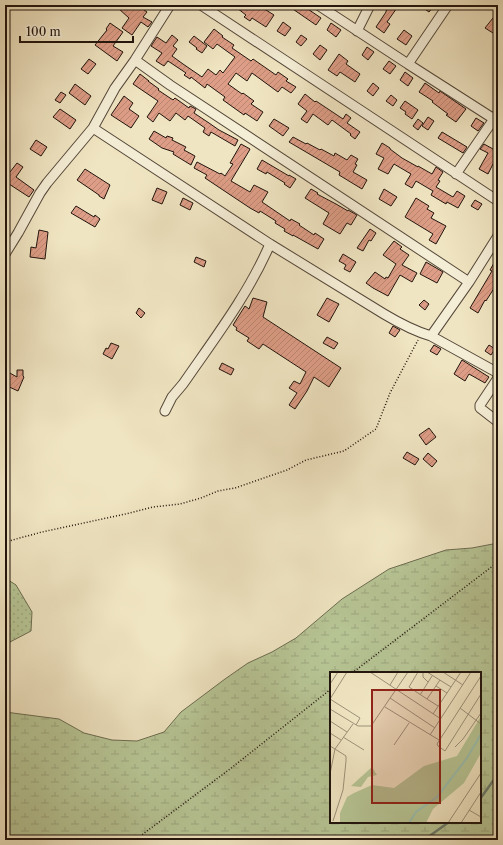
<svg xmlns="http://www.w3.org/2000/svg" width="503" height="845" font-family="'Libre Caslon Text',serif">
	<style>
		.green { fill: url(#green-dots); stroke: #6c6c51 }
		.wetland { fill: url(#wetland-marsh); stroke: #6c6c51; fill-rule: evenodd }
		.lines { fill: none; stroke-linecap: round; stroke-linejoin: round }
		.stream { stroke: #6a7b6e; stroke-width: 2.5 }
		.building { fill: url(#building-hatch); stroke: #21140d }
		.minor-casing { stroke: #55483a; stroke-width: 11 }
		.path { stroke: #21140d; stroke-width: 1.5; stroke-dasharray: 1 2; stroke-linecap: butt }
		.minor { stroke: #f5eed7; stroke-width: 9 }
		.inset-river { fill: none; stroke: #9bbfaf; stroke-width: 2 }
		.inset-road { fill: none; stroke: #9d917a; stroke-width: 1 }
		.view { fill: #8f2418; fill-opacity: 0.15; stroke: #8f2418; stroke-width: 2 }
		.inset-edge { fill: none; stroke: #21140d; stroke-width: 2 }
	</style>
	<defs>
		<pattern id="green-dots" width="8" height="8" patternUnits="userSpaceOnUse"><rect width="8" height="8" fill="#b7c595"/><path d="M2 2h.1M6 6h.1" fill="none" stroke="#9da87f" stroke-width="1.8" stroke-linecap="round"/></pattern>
		<pattern id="wetland-marsh" width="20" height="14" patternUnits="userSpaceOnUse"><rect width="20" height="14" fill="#b7c595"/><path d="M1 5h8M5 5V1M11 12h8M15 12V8" fill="none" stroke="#9da87f"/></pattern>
		<pattern id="building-hatch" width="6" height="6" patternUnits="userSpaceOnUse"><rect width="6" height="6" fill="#dd9d86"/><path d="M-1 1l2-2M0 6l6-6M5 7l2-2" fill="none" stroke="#bd8672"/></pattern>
	</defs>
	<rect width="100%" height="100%" fill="#f0e5c2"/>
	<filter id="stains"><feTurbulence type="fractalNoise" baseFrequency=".005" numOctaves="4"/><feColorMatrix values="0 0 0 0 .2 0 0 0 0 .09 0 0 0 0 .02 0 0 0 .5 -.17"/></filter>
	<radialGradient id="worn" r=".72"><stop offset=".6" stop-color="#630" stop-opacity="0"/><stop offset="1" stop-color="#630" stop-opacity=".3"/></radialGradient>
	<path class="green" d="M5,578L16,585L32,612L31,631L10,642H5Z"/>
	<path class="wetland" d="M498,543V840H5V712L59,719L84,733L112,740L137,741L164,732L181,712L225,679L248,663L272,652L296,638L342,599L389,569L446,550L472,548ZM331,673H480V822H331Z"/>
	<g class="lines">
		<path class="stream" d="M480,799L498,774
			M424,840L449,822"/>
	</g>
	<path class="building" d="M122,5H124L127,8L130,5H137L147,12L143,17L152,22L148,27L141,22L132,35L122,28L129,18L119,9Z
		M233,5H258L274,15L266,27L252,18L250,21L244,17L246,15Z
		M287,5H302L321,18L316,25Z
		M390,5H399L387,22L390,24L384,33L376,27L386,12V11Z
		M419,5H435L429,12Z
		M493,18L498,22V26L493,33L485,28Z
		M283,22L291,28L285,36L277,31Z
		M110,23L123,32L113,46L123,52L117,61L95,45L107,30L106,29Z
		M331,23L341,30L336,37L327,30Z
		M214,29L223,36L222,37L234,45L232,48L251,61L253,59L276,75L278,72L288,79L286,81L296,87L291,93L282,87L278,92L252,73L247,81L236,73L228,84L242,94L243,93L254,101L251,104L263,112L257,121L245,113L244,115L223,100L225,97L207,84L205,88L191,77L190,79L184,75L186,73L168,61L164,66L156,61L162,53L151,46L157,37L166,43L172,35L178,40L173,46L177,49L172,56L183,64L202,77L208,69L216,75L220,70L223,73L235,57L217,44L213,49L204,42Z
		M404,30L412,36L406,45L397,39Z
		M301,35L307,39L301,46L296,42Z
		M194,36L207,46L202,53L196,49L197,48L189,42Z
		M320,45L327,50L320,60L313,54Z
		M367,47L374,52L368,60L362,55Z
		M339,54L348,61L346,64L360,74L355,82L340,72L337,76L328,70Z
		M89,59L96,64L88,74L81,69Z
		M389,61L396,66L390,74L383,69Z
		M405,72L413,78L408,86L400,80Z
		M140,74L149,81H148L159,89L158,90L173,100L175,98L189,108L190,106L196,109L194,113L209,123L219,130L238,140L235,146L211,132L209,136L203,132L205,128L188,116L185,120L176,113L170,121L159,113L153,122L147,117L158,101L133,84Z
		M373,83L379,88L373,96L367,91Z
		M425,83L439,93L440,91L466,109L456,122L446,115L448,114L432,102L433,101L419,92Z
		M75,84L91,96L85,105L69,93Z
		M61,92L66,95L60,103L55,100Z
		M305,94L315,102L316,101L343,119L346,114L351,118L347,123L360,132L355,139L350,135L351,134L332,120L328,125L313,114L307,123L301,119L307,111L298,104Z
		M391,95L397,100L393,106L386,101Z
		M124,96L133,103L129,109L139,116L131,128L111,115Z
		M405,101L418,110L412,119L405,114L406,112L400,108Z
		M60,109L76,120L70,129L53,117Z
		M428,117L434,121L428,130L422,126Z
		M476,118L484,123L478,131L471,126Z
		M274,119L289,128L283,136L269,126Z
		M418,119L423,123L418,130L413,126Z
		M154,131L166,138L167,136L173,138L172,140L186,147L184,150L195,156L191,165L173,154L174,152L162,148L149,139Z
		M442,132L467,147L463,153L438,138Z
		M293,137L306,144L307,143L320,150L321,149L334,156L335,153L347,160L351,155L358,159L355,164L357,165L353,172L367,180L362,189L339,175L340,172L289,142Z
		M36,140L47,147L41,156L30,149Z
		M498,141V154L488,174L479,169L488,153L480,149L484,144L493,149Z
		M382,143L390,148V149L402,158L418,167V166L432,174L436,167L443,172L438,180L440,181L436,187L453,197L457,191L465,196L458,208L447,202L446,204L431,195L433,191L416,181L412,188L405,184L411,174L394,164L388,174L378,169L384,158L376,154Z
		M241,144L250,149L249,151L231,181L250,192L254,185L268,192L262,202L290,221L291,219L300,224L299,225L314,235L315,233L324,239L318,249L293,235V236L284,231L285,229L275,223L276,221L260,211L259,213L250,208L205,178L207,175L194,168L197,162L220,174L221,173L225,176L233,164L230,163Z
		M262,160L289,176V175L296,179L290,188L284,184L285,183L267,172L266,174L257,169Z
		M17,163L23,167L16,177L34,190L29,197L9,184L5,189V174L8,170L10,172Z
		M85,169L110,185L104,199L99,196V195L77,180Z
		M157,188L167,192L162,204L152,200Z
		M311,189L318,193L317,194L336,204L348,211V210L357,215L351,225L347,223L340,234L323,224L329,213L305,198Z
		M384,189L397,197L391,206L379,199Z
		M183,198L193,203L190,210L180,205Z
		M416,198L429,206L427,209L434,213L431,218L446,226L436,244L429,240L433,234L405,217Z
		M475,200L482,204L478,210L471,206Z
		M76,206L94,217L95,215L100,219L95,227L71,213Z
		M370,229L376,233L371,241L369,240L363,251L357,248Z
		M39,230L48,232L45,259L30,257L31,247L36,248Z
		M394,241L402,247L400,249L409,255L402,265L417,273L412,282L400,275L388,296L373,288L366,283L375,272L385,279L386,277L388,278L396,264L383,255Z
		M343,254L356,262L350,272L344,269L346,265L339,261Z
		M498,256V282L486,301L485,300L478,313L470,308L492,271L490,270Z
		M196,257L206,261L204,267L194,262Z
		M426,262L443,272L437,283L420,274Z
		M253,298L267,302L263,317L341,368L329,387L314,377L307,391L295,409L289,405L297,393L289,388L294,381L300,384L306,372L263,344L259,349L247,341L249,338L236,330L237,328L233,325L245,306L249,309Z
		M327,298L339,304L329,322L317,315Z
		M424,300L429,304L425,310L419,305Z
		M139,308L145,313L141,318L136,313Z
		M393,326L400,330L395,337L389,333Z
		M327,337L338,343L334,349L323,343Z
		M111,343L119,346L112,359L103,354L106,348L108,349Z
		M434,345L441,349L437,355L430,351Z
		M489,345L495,349L491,355L485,351Z
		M462,360L489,377L485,383L469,374L465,381L454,374Z
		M222,363L234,369L231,375L219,369Z
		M17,370H23V376L24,377L18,391L5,385V378L8,372L17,377Z
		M429,428L436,437L426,445L419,435Z
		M407,452L419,459L415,465L403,458Z
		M428,453L437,461L432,467L423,459Z"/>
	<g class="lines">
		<g class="minor-casing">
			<path id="minor" d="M201,5L498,201
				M318,5L408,64
				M448,5L408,64L494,119
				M357,31L370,5
				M135,60L170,85L469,282
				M93,128L270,244L384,314C399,323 414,331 431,336L498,373
				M456,174L498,113
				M5,254L18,233L40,193L47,183L93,128L115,88L135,60L170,5
				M431,336L469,282L498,236
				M498,378L480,405V408L498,422
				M165,411L172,397L183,384C214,339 248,295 270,244"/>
		</g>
		<path class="path" d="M5,542L42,532L130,513L153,507L180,504L201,498L218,491L235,488L287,470L306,460L344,451L376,429L390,393L418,340
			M352,673L498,562
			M135,840L230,769L331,689"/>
		<use href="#minor" class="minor"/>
	</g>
	<g transform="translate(330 672)">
		<rect width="151" height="151" fill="#f0e5c2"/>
		<path d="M42,95L47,103L38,105L31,115L21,114Z" fill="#b7c595"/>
		<path d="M151,44V81L134,111L103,137L96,151H10V141L17,125L24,121L42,113L64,116L94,94L127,84Z" fill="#b7c595"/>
		<path class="inset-river" d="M79,151L86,140L107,125L137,86L151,62"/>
		<path class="inset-road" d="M40,0L111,47M88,0L79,15L97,27M93,0V5L98,10M97,0L121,15M113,0L133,13M151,4L107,72L108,74L115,79L151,22M0,12L8,0M60,13L68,0M106,14L117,21M90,23L102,4M60,26L105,56M0,27L30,46L26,53M0,27L17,0M108,34L97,27L110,8M55,35L109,68M130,36L151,52M0,37L28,54H41L78,0M103,42L131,0M0,49L17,60M0,61L11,68M100,63L141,0M13,65L34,78M64,73L79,51M0,74L5,77L23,52M125,75L133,67L151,41M0,102L5,77L16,84V89L13,118L3,149M139,138L151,145M118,151L151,101M131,151L151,120"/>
		<path class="view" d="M42,18H110V131H42Z"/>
		<rect width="151" height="151" class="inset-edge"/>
	</g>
	<rect width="503" height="845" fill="none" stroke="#f0e5c2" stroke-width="20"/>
	<rect x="6" y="6" width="491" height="833" fill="none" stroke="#21140d" stroke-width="2"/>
	<rect x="10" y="10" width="483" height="825" fill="none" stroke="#21140d"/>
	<path d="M20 36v6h113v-6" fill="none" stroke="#21140d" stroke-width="2"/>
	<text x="26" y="36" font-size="12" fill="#21140d" stroke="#f5eed7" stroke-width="3" paint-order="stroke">100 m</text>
	<rect width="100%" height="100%" filter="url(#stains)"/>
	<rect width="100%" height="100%" fill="url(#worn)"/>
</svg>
